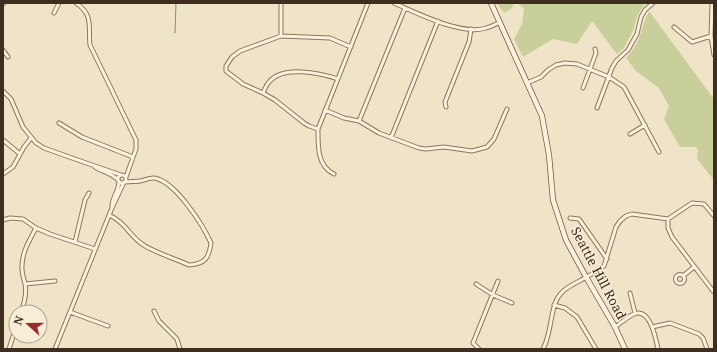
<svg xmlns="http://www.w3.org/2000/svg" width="717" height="352" font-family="'Noto Serif',serif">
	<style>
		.green { fill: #c9cf9b }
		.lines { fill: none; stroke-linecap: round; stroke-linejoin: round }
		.stream { stroke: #6f938a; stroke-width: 1 }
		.street-casing { stroke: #8d765c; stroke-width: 5 }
		.secondary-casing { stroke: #6f573f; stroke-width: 6 }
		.street { stroke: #faf1dc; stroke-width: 3 }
		.secondary { stroke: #faf1dc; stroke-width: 4.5 }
		.labels { text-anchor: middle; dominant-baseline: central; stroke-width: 3; stroke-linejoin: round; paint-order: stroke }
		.street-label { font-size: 13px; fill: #3d2e20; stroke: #f7eed8 }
	</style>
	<rect width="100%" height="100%" fill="#f0e4c8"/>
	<path class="green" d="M497,3H514L512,8L504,13Z
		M518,3H645L637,16L633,31L628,40L624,48L617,54L592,21L577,44L553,39L523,57L514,39L522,24L524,9Z
		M649,11L714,99L713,179L697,159L698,151L696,147H680L664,119L669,106L659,88L636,71L626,58C642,42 640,29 649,11Z"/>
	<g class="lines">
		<path class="stream" d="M175,33L176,3"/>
		<g class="street-casing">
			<path id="street" d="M76,3C94,15 88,27 90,45L136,140V149L126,177
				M281,3V36
				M394,3C417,13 462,36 486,28C491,27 496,24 500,22
				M712,3L711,36L714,55
				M3,4L4,3
				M54,13L59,3
				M674,27L692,42L711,36
				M3,50L8,57
				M527,83L541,77L548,70L556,65L565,63L577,64L609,77L624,87L659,152
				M583,88L596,53L595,49
				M3,91L11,99L23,127L36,143L44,148L72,158L121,175
				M263,93C265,89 266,85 269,82C283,65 320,73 338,79
				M446,107L445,102L469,42L471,29
				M597,108L612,68L616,61L628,50L637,34L641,17L645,10L653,3
				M325,110L344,118L359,121L379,133L419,148L426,149L444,147L472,151L487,147L494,139L507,109
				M359,121L405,8
				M59,123L82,137L133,157
				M318,129L309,126L304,123L275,100L263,93L243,84L226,71V66L232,57L240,51L281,36L330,38L351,47
				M630,134L645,125
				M391,138L438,21
				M3,140L20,154
				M94,166C101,172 110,172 118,180
				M3,174L13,167L24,147L31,138
				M334,174C317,166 318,146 318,129L368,3
				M118 179a4 4 0 1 1 8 0a4 4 0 1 1-8 0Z
				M112,208C111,199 119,191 119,181
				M109,215C125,222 129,235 142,244C153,252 176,259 189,265C205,264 209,258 211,243C203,225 177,185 158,179C152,176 146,180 140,181C135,182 130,181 125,182
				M570,218L579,219L607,259
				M668,219V228L672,237L713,291
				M3,220L10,218L23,219L36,228L50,234L95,249
				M75,242L85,200L89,193
				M675.5 279a4.5 4.5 0 1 1 9 0a4.5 4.5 0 1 1-9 0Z
				M683,276L694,267
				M25,284L55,281
				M476,284L493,295L512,303
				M630,293L635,313
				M554,305L565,308L577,317L596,349
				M154,311L159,321L177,339L180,349
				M21,312C24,304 27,293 25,284C24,279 22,275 22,269C21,254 29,241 36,228
				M70,312L108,326
				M615,327C621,323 627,317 634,314C650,307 656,339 658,349
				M652,327L670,323L699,334L703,338L707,349
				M9,349L16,327
				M55,349L112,208L124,182
				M479,349L473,343L498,281
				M543,349C550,336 550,321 554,307C558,290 572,285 585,278C592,274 598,270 604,266L616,227L620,221L626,216L632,214L668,219L692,203L704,204L714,216"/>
		</g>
		<g class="secondary-casing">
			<path id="secondary" d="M491,3L542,116L549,155L553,200L566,240L586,277L615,327L625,349"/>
		</g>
		<use href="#street" class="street"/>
		<use href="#secondary" class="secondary"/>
	</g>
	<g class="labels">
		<g class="street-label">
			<text transform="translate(599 273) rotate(62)">Seattle Hill Road</text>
		</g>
	</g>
	<rect width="717" height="352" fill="none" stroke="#3d2e20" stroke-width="8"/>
	<g transform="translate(28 324) rotate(291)"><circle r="19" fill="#f7eed8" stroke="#ada18e"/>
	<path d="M0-3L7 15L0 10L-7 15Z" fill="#9e2a2b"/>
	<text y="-6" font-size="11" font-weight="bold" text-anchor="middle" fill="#3d2e20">N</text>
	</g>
</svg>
